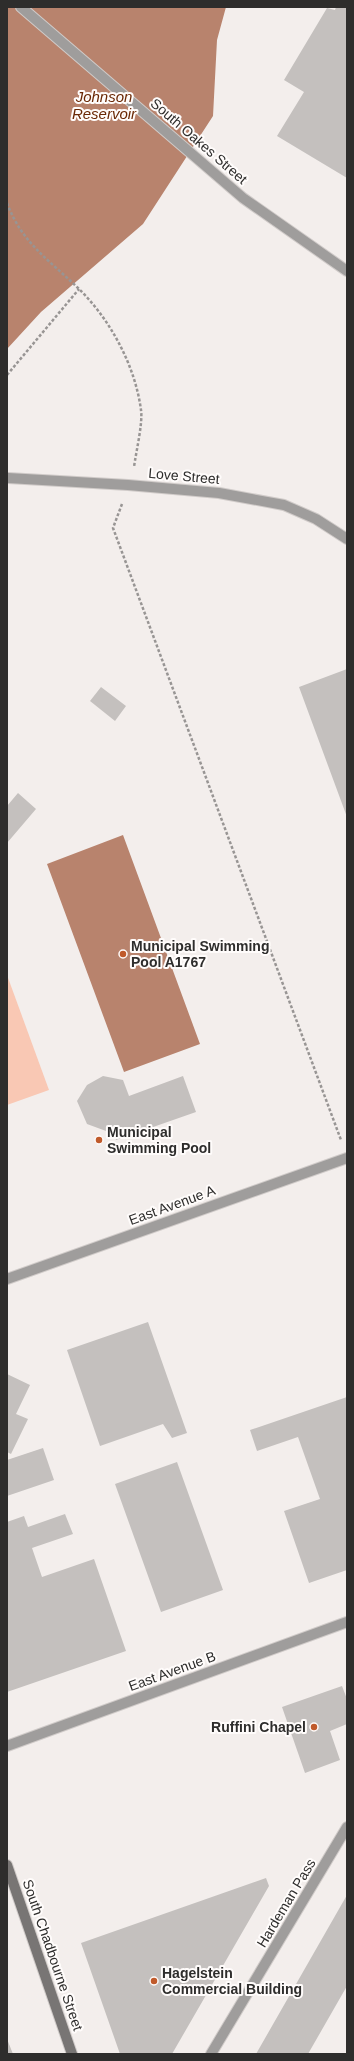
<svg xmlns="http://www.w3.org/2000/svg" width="354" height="2061" font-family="Arial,sans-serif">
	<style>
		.green { fill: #f9c8b4 }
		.water { fill: #b8836d }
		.building { fill: #c4c0be }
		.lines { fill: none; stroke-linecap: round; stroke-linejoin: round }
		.street-casing { stroke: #d0cbc9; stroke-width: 12 }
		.secondary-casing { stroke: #d0cbc9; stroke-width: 12 }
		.path { stroke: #989594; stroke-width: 2.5; stroke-dasharray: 3 2; stroke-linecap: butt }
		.street { stroke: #9f9d9c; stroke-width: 10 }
		.secondary { stroke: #787574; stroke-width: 10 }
		.poi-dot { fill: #c05a2b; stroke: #fffcfb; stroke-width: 1.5 }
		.labels { text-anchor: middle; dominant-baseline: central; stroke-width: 4; stroke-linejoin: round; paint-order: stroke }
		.street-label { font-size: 14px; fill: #2e2d2c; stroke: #fffcfb }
		.poi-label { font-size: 14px; font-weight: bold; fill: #2e2d2c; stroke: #fffcfb; text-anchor: start }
		.water-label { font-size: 15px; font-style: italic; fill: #6a2805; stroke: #fffcfb }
	</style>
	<rect width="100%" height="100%" fill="#f3eeec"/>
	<path class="green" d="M7,975L49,1090L7,1105Z"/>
	<path class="water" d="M7,7H226L217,40L213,116L143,224L41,312L7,349Z
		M123,835L200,1044L124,1072L47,864Z"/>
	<path class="building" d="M336,7H347V178L277,136L304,92L284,80L327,8L335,10Z
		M347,669V817L299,687Z
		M101,687L126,706L115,721L90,701Z
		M18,793L36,809L7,843V806Z
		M103,1076L123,1080L129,1096L183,1076L196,1112L116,1140L112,1128L106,1131L87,1124L77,1101L87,1085Z
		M148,1322L187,1433L172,1438L163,1424L100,1446L67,1350Z
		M7,1374L30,1385L16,1414L28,1419L11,1454L7,1452Z
		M347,1397V1570L309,1583L284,1511L320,1499L298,1437L257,1451L250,1430Z
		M43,1448L54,1480L7,1496V1460Z
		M177,1462L223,1590L161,1612L115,1484Z
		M65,1514L73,1534L32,1548L42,1577L94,1559L126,1651L7,1692V1522L24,1516L28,1527Z
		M342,1686L347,1699V1724L330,1731L340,1760L305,1773L282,1707Z
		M266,1878L269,1886L172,2054H120L81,1943Z
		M347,1895V1986L308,2054H256Z
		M7,2039L13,2054H7Z"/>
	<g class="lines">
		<g class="street-casing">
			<path id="street" d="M21,7L243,198L347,271
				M8,478L128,485L219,493L284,505L316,519L347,539
				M7,1279L347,1158
				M7,1746L347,1622
				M211,2054L347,1827"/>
		</g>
		<g class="secondary-casing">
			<path id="secondary" d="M7,1865L72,2054"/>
		</g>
		<path class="path" d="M7,203C22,243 48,259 78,288C110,319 135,365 141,410C143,423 136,452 134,467
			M7,375L79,289
			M122,504L113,528L341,1140"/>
		<use href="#street" class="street"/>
		<use href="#secondary" class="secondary"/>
	</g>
	<g class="poi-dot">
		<circle cx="123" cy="954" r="4"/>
		<circle cx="99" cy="1140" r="4"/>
		<circle cx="314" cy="1727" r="4"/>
		<circle cx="154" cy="1981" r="4"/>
	</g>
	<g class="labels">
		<g class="street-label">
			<text transform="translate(199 141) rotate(41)">South Oakes Street</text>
			<text transform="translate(184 476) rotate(5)">Love Street</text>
			<text transform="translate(172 1205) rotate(-20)">East Avenue A</text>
			<text transform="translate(172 1671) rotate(-20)">East Avenue B</text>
			<text transform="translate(286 1903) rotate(-59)">Hardeman Pass</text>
			<text transform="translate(53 1955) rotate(71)">South Chadbourne Street</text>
		</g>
		<g class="poi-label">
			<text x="131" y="946">Municipal Swimming<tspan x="131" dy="16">Pool A1767</tspan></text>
			<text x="107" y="1132">Municipal<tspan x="107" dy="16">Swimming Pool</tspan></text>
			<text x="306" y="1727" text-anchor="end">Ruffini Chapel</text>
			<text x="162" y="1973">Hagelstein<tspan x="162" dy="16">Commercial Building</tspan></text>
		</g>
		<g class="water-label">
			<text x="104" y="96">Johnson<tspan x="104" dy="17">Reservoir</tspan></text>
		</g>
	</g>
	<rect width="354" height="2061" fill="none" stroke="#2e2d2c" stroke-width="16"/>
</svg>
